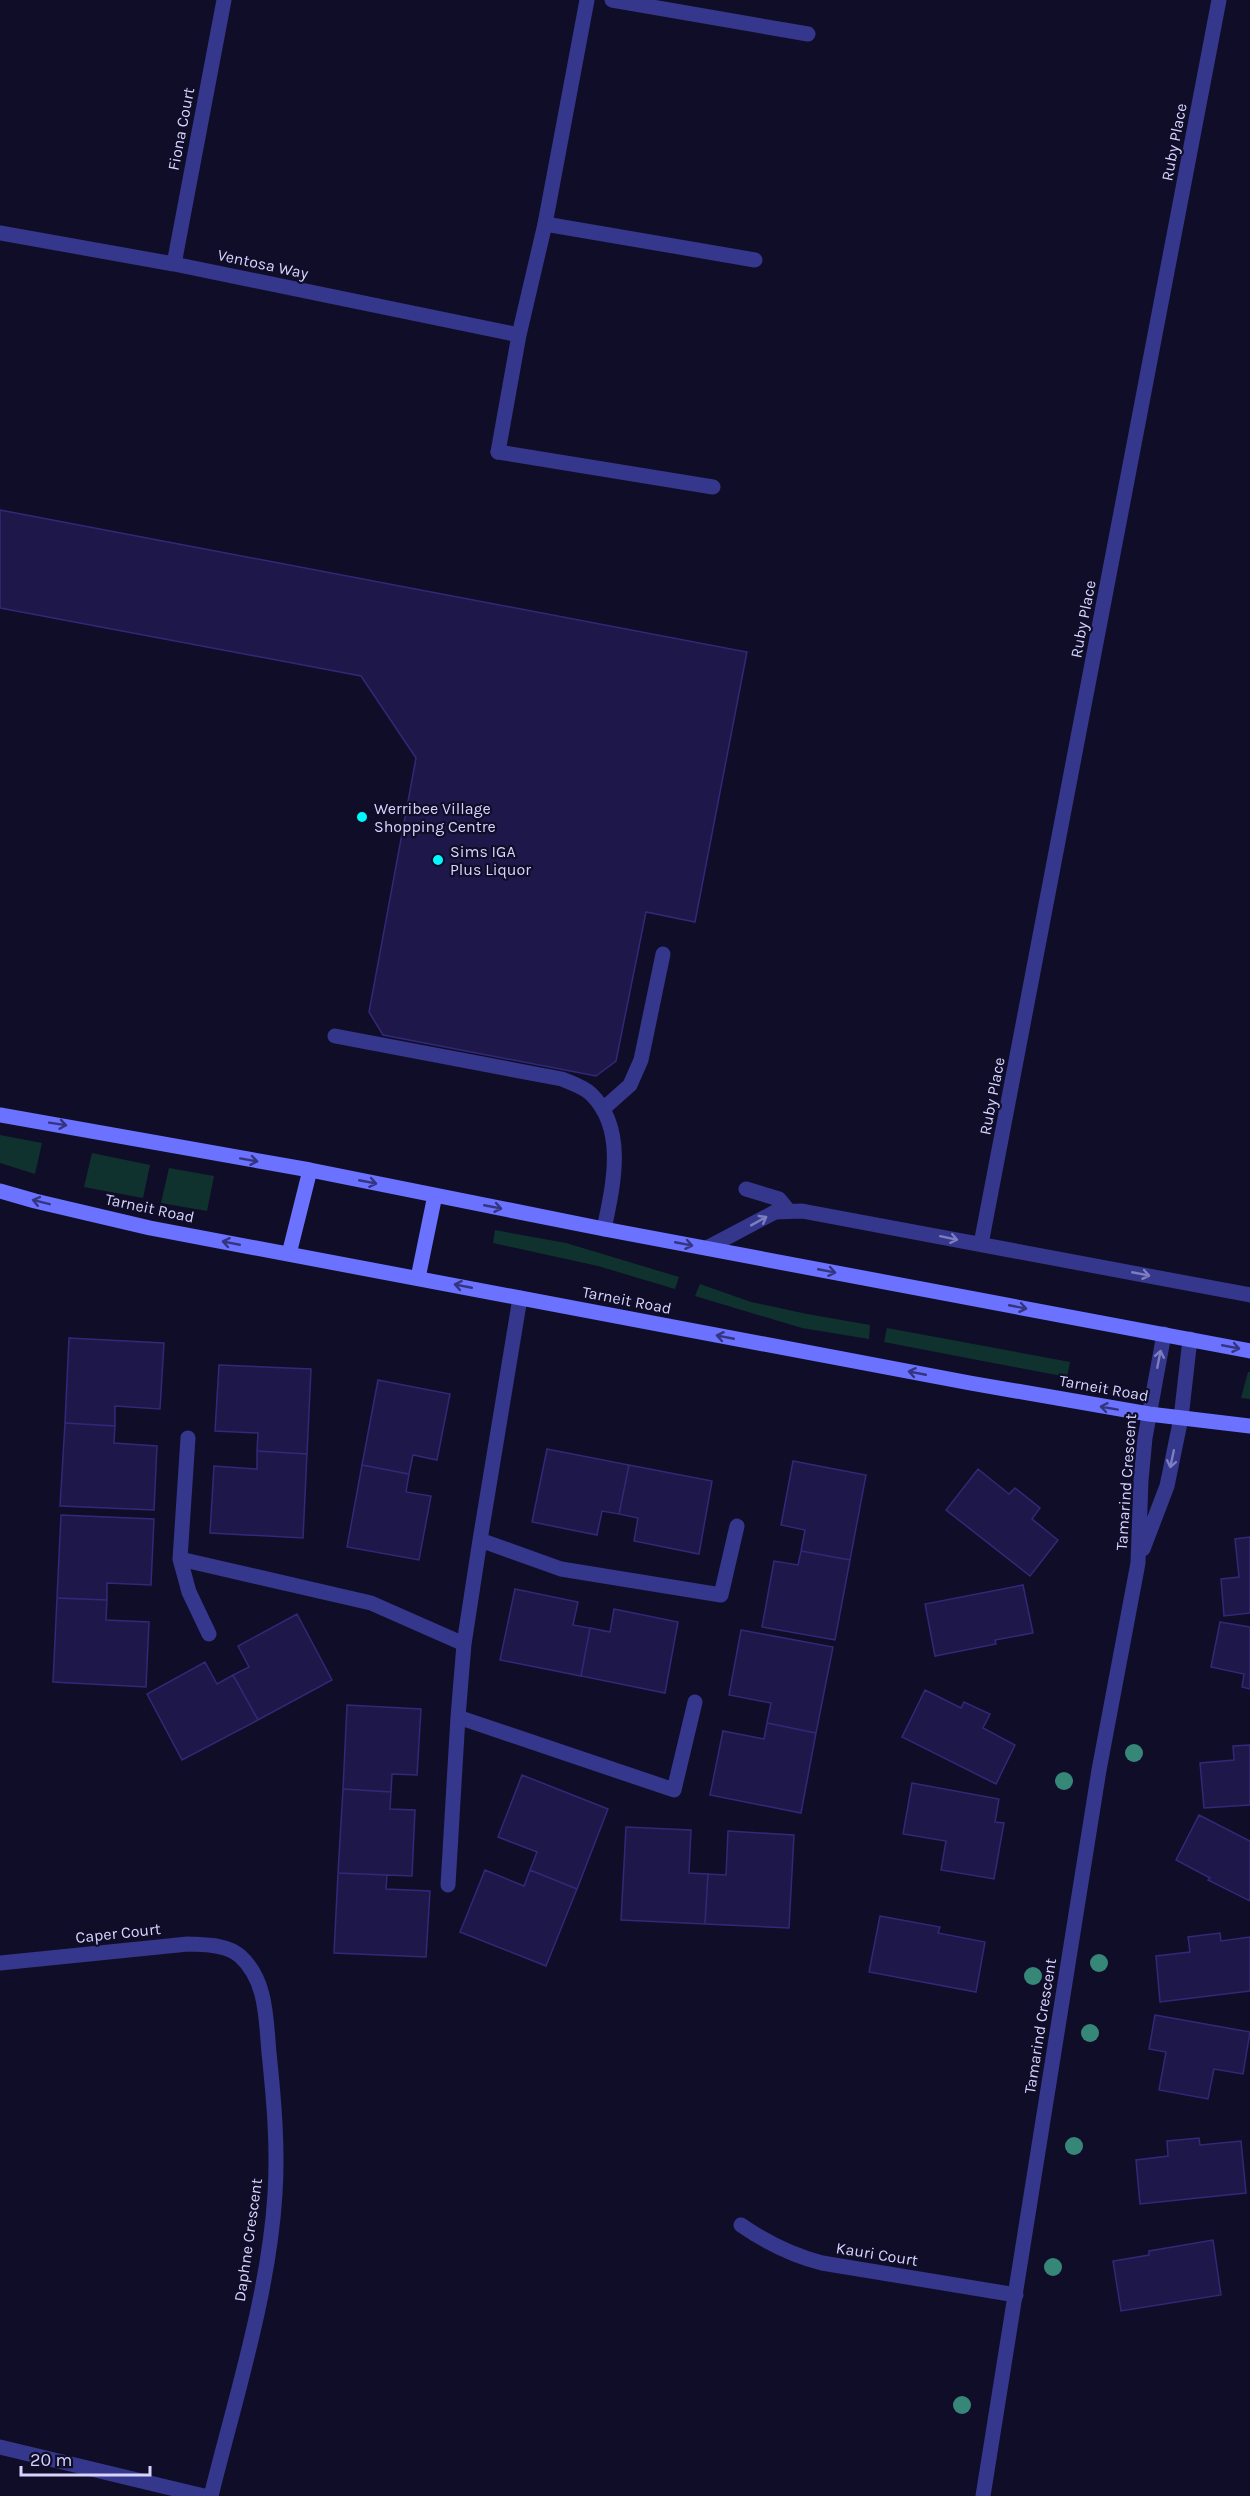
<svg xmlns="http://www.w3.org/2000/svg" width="1250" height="2496" font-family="Karla,sans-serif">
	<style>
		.green { fill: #10322f }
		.building { fill: #1e184a; stroke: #322878; stroke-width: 1.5 }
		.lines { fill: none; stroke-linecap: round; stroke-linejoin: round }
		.lane { stroke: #34378b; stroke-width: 15 }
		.street { stroke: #34378b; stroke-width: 15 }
		.secondary { stroke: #6b72ff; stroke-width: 15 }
		.tree { fill: #368778 }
		.oneway { stroke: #34357e }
		.oneway2 { stroke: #7d7ebf }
		.poi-dot { fill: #00f8ff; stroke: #100d28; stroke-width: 2 }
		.labels { text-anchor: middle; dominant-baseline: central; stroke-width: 4.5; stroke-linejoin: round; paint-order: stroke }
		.street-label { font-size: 16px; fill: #d6d4ff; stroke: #100d28 }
		.poi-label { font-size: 16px; fill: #d6d4ff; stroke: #100d28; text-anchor: start }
	</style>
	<rect width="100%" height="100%" fill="#100d28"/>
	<path class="green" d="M0,1135L42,1143L35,1174L0,1163Z
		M92,1153L150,1165L143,1198L84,1187Z
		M169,1168L214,1176L207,1211L161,1203Z
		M495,1230L566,1243L679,1277L675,1289L598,1266L493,1243Z
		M700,1284L751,1302L807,1314L870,1325L869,1339L802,1328L695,1296Z
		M887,1328L1070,1362L1067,1377L884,1342Z
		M1248,1372H1250V1399L1241,1398Z"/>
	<path class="building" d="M0,510L747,652L695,922L646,912L616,1061L596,1076L383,1035L369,1012L416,758L361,676L0,608Z
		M69,1338L164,1343L160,1409L115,1406V1426L65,1423Z
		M219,1365L311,1369L307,1454L257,1451L258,1433L215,1431Z
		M378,1380L450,1394L437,1460L413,1455L409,1474L362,1465Z
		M65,1423L115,1426L114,1443L157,1446L154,1510L60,1506Z
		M547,1449L629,1465L619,1514L602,1511L597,1535L532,1522Z
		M257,1451L307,1454L303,1538L210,1533L214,1466L257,1469Z
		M793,1461L866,1475L850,1560L801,1551L805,1530L781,1525Z
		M362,1465L409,1474L406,1492L431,1496L419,1560L347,1547Z
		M629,1465L712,1481L699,1554L634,1541L638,1518L619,1514Z
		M978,1469L1009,1494L1015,1488L1040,1508L1032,1519L1058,1540L1030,1576L946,1510Z
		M61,1515L154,1519L151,1585L107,1583V1600L57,1598Z
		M1250,1537V1613L1224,1616L1221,1579L1239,1577L1235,1539Z
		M801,1551L850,1560L835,1640L762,1627L774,1561L798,1565Z
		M1023,1585L1033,1633L995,1640L996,1644L935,1656L925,1604Z
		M515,1589L578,1602L573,1625L590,1628L581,1676L500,1660Z
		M57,1598L107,1600L106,1620L149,1622L146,1687L53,1682Z
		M614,1609L678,1622L665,1693L581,1676L590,1628L610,1632Z
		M297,1614L332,1680L258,1720L233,1675L249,1667L238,1646Z
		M1220,1622L1250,1627V1689L1242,1687L1244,1674L1211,1667Z
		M741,1630L833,1647L816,1733L767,1723L771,1703L729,1695Z
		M205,1662L217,1684L233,1675L258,1720L182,1760L147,1694Z
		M925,1690L961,1708L964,1702L990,1714L983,1728L1015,1745L996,1784L902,1737Z
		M347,1705L421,1709L417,1775L392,1774L391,1792L343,1789Z
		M767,1723L816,1733L801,1813L710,1795L723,1731L764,1739Z
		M1250,1745V1805L1204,1808L1200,1763L1234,1760L1233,1746Z
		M522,1775L608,1809L577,1889L530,1870L537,1852L498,1837Z
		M912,1783L999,1799L995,1822L1004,1823L994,1879L941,1870L946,1841L903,1834Z
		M343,1789L391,1792L390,1809L415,1810L412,1876L338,1873Z
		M1199,1815L1250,1841V1901L1208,1880L1210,1878L1176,1860Z
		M626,1827L691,1830L689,1873L708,1874L705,1924L621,1920Z
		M728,1831L794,1835L789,1928L705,1924L708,1874L726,1875Z
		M485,1870L524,1886L530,1870L577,1889L546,1966L460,1932Z
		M338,1873L387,1875L386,1889L430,1891L426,1957L334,1953Z
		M880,1916L940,1927L938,1933L985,1942L976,1992L869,1972Z
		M1220,1933L1221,1941L1250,1937V1991L1160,2002L1156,1956L1190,1952L1188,1937Z
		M1155,2015L1250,2032L1243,2074L1214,2069L1208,2099L1159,2090L1166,2052L1149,2049Z
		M1199,2138L1200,2145L1241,2141L1246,2193L1140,2204L1136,2160L1168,2156L1167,2141Z
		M1213,2240L1221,2295L1121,2311L1113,2261L1149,2255V2251Z"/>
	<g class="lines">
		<path class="lane" d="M612,0L808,34
			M545,224L755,260
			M498,452L713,487
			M335,1036L562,1079C571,1083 584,1087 591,1094C627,1129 613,1186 604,1229
			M603,1109L630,1085L641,1060L663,954
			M746,1189L779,1199L788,1210"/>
		<path class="street" d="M0,233L174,264L519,335
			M174,264L224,0
			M498,452L519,335L545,224L587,0
			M981,1244L1219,0
			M707,1248L775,1212L802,1211L1250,1295
			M520,1298L480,1540L561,1569L721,1595L737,1526
			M188,1438L180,1559L371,1603L464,1644L480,1540
			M1143,1549L1167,1486L1181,1418L1190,1339
			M180,1559L189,1592L209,1634
			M464,1644L458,1717L674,1790L695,1702
			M448,1885L458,1717
			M0,1963L188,1944C205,1945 226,1944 240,1956C267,1980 266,2020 269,2053C274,2100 278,2147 275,2194C269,2293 235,2399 211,2496
			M741,2225C767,2243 791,2255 822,2263L1016,2295
			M0,2447L204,2496
			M983,2496L1099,1770L1138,1563L1141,1480L1145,1438L1164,1334"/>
		<path class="secondary" d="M0,1115L310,1170L604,1229L1250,1351
			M0,1191L35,1201L150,1228L970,1383L1149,1414L1250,1426
			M289,1254L310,1170
			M418,1278L435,1195"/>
	</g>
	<g class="tree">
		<circle cx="1134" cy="1753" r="9"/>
		<circle cx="1064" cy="1781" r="9"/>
		<circle cx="1099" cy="1963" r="9"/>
		<circle cx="1033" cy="1976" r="9"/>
		<circle cx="1090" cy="2033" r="9"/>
		<circle cx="1074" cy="2146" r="9"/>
		<circle cx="1053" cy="2267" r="9"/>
		<circle cx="962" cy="2405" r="9"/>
	</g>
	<defs><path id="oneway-shaft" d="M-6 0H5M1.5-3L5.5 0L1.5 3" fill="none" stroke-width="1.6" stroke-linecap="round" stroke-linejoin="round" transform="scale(1.5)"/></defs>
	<g class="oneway">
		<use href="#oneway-shaft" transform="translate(58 1124) rotate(9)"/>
		<use href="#oneway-shaft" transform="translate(249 1160) rotate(10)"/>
		<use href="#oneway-shaft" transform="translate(368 1182) rotate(11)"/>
		<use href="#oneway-shaft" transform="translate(41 1202) rotate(-166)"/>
		<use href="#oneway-shaft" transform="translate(493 1207) rotate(11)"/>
		<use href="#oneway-shaft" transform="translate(231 1243) rotate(-169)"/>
		<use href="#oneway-shaft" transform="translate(684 1244) rotate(11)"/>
		<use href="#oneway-shaft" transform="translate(827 1271) rotate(11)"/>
		<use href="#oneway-shaft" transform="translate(463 1286) rotate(-169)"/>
		<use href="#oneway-shaft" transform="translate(1018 1307) rotate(11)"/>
		<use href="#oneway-shaft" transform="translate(725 1337) rotate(-169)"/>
		<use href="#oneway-shaft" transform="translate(1231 1347) rotate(11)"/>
		<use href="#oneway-shaft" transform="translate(917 1373) rotate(-169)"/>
		<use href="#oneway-shaft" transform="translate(1109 1408) rotate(-170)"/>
	</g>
	<g class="oneway2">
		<use href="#oneway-shaft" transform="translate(759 1221) rotate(-29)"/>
		<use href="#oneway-shaft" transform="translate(949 1238) rotate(12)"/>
		<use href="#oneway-shaft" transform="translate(1141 1274) rotate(11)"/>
		<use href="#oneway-shaft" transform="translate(1159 1359) rotate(-79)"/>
		<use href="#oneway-shaft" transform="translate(1172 1459) rotate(102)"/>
	</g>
	<g class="poi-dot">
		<circle cx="362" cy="817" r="6"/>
		<circle cx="438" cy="860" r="6"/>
	</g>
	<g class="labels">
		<g class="street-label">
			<text transform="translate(181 129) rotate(-79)">Fiona Court</text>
			<text transform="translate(1174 142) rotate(-79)">Ruby Place</text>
			<text transform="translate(263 264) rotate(12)">Ventosa Way</text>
			<text transform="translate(1083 619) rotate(-79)">Ruby Place</text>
			<text transform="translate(992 1096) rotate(-79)">Ruby Place</text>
			<text transform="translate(150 1208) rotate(12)">Tarneit Road</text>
			<text transform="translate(627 1300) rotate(11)">Tarneit Road</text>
			<text transform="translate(1104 1388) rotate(10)">Tarneit Road</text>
			<text transform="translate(1126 1482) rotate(-86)">Tamarind Crescent</text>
			<text transform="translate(118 1933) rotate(-6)">Caper Court</text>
			<text transform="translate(1040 2026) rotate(-81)">Tamarind Crescent</text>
			<text transform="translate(248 2240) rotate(-82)">Daphne Crescent</text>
			<text transform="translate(877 2254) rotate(9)">Kauri Court</text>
		</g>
		<g class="poi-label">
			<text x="374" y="808">Werribee Village<tspan x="374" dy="18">Shopping Centre</tspan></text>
			<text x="450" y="851">Sims IGA<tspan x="450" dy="18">Plus Liquor</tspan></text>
		</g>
	</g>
	<path d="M21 2466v9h129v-9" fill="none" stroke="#d6d4ff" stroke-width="3"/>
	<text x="30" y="2466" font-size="18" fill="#d6d4ff" stroke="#100d28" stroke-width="4.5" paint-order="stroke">20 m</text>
</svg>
